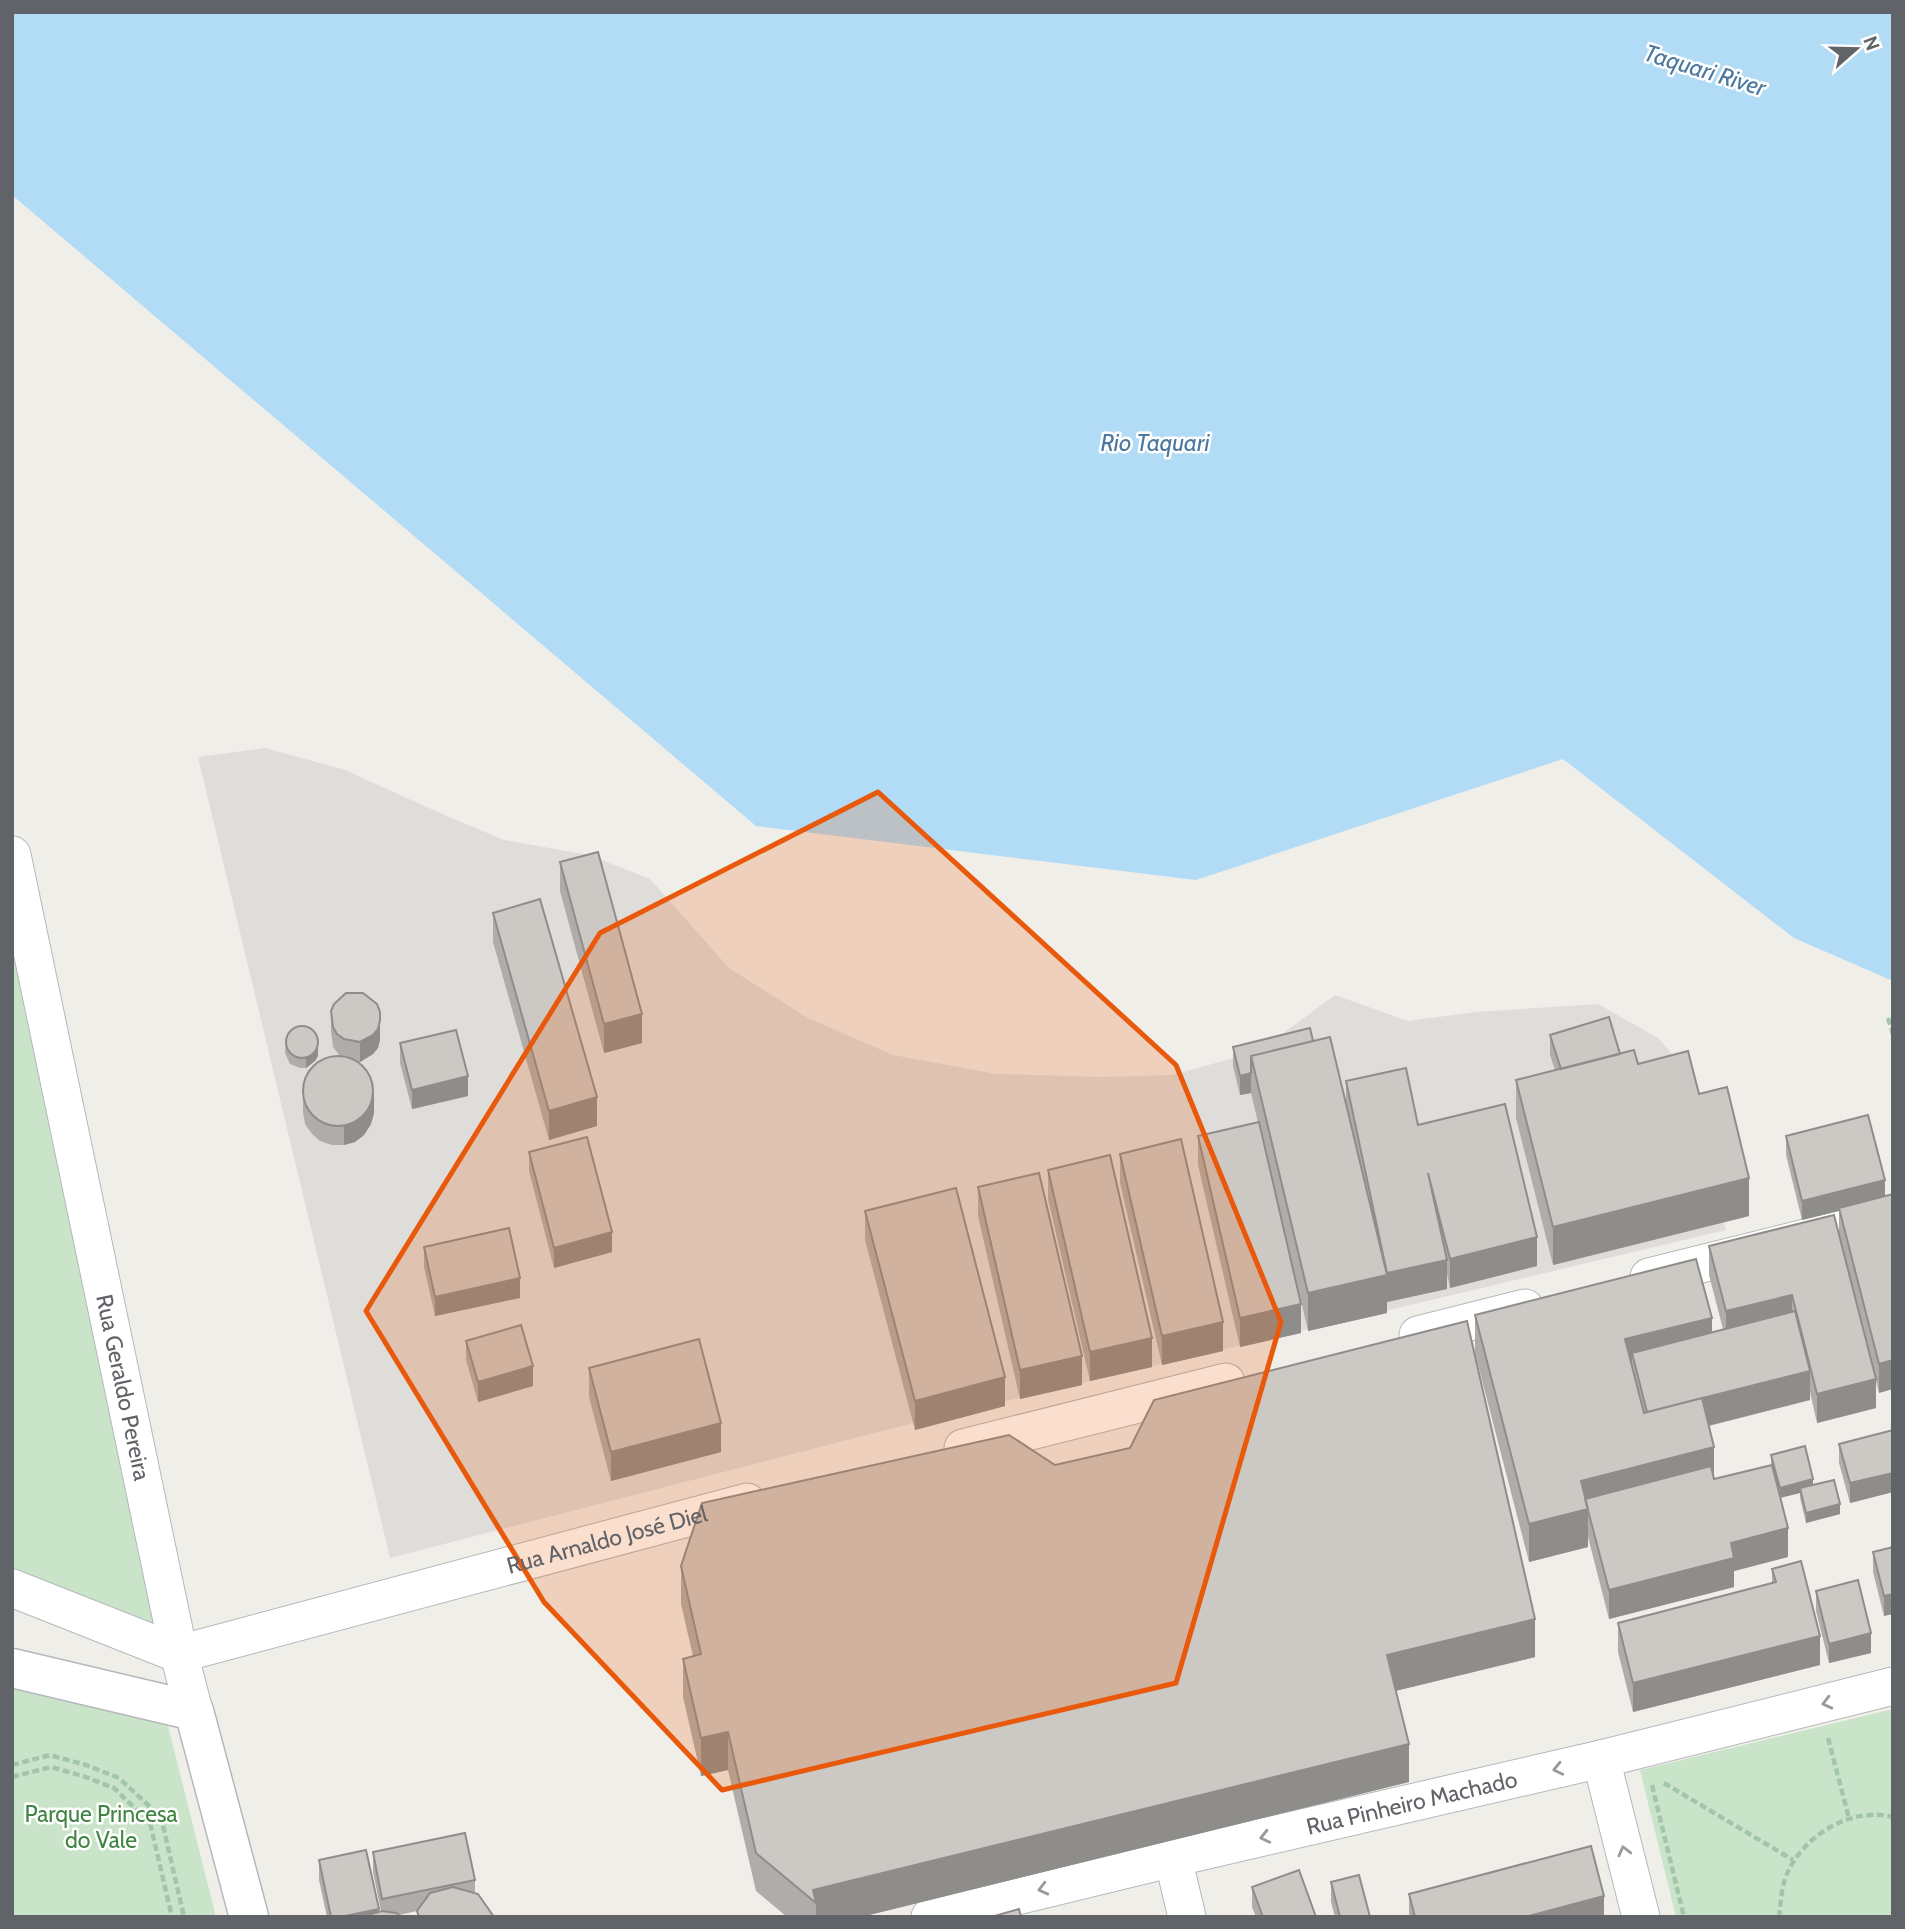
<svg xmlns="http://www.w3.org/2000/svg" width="1905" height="1929" font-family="Cabin,sans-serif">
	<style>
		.industrial { fill: #dfddda }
		.green { fill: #c9e4c8 }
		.water { fill: #b2dbf6 }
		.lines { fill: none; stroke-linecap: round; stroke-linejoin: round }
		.minor-casing { stroke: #b5b8bb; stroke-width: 39 }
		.tertiary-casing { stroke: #b5b8bb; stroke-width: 41 }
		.path { stroke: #a2c5ab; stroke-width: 4.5; stroke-dasharray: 7 3.5; stroke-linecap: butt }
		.minor { stroke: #fff; stroke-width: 37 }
		.tertiary { stroke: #fff; stroke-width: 38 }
		.wall { fill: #afada9 }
		.shaded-wall { fill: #8f8d8a }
		.building { fill: #ccc9c5; stroke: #8f8d8a; stroke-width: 2 }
		.oneway { stroke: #989a9c }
		.marked { fill: #e8590c; fill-opacity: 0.2; stroke: #e8590c; stroke-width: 5; stroke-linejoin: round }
		.labels { text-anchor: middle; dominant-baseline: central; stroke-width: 5; stroke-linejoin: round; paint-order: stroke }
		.street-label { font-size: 23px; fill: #606367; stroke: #fff }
		.park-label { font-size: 23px; fill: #418542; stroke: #fff }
		.water-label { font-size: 24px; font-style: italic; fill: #4c779f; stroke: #fff }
	</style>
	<rect width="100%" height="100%" fill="#f0eee9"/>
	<path class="industrial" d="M265,748L345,770L440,813L504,840L589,855L650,879L729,968L808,1018L893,1055L996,1074L1102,1077L1172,1075L1259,1051L1335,995L1408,1021L1476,1012L1598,1004L1658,1038L1687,1071L1726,1230L913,1423L390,1558L198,757Z"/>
	<path class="green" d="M12,855L179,1654L12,1583Z
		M12,1682L166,1718L216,1917H12Z
		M1893,1709V1917H1676L1640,1770Z"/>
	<path class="water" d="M12,12H1893V981L1794,938L1563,759L1196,880L756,826L12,195Z"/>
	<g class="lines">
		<g class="minor-casing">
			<g id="minor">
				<path id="s1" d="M12,855L179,1654L194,1711"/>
				<path d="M1649,1277L1893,1216"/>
				<path d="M1418,1335L1525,1308"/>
				<path d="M963,1448L1226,1382"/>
				<path d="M12,1588L179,1654"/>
				<path id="s2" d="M179,1654L747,1502"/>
				<path d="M1601,1759L1641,1917"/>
				<path d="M1173,1858L1187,1917"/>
				<path id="s3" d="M930,1917L1173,1858L1601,1759L1893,1686"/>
			</g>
		</g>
		<g class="tertiary-casing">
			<path id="tertiary" d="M12,1668L194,1711L249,1917"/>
		</g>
		<path class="path" d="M1888,1018L1893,1034
			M1828,1738L1849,1818
			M12,1765L50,1755L86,1765L119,1778L161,1817L184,1917
			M12,1777L51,1767L83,1776L114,1788L150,1823L172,1917
			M1664,1783L1793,1860
			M1652,1785L1684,1917
			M1779,1917C1781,1903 1781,1887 1787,1874C1803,1836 1851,1806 1893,1817"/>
		<use href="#minor" class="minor"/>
		<use href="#tertiary" class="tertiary"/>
	</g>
	<path class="wall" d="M560,862L642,1043L604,1053L560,891Z
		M493,913L597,1126L549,1140L493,942Z
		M331,1011L380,1040L378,1048L373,1054L360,1062H358L374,1113L371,1124L364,1135L355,1142L344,1145H332L320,1141L312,1134L305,1124L303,1112V1093L339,1055L333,1047L331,1031Z
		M1550,1035L1620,1054L1638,1064L1699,1094L1749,1216L1553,1265L1516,1118V1080L1555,1070L1550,1055Z
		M286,1038L318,1056L315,1061L306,1068H300L290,1064L285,1053Z
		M1313,1041L1346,1101V1081L1418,1125L1537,1266L1450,1288L1447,1274V1289L1387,1302V1313L1308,1331L1298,1288L1301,1333L1240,1347L1198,1165V1136L1258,1122L1251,1093L1240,1095L1233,1066V1047Z
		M400,1043L468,1096L412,1109L400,1063Z
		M1786,1136L1885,1180L1879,1393L1876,1381V1408L1817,1423L1810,1392V1400L1709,1426L1714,1447V1479L1771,1465V1455L1813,1485L1840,1514L1806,1523L1800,1498V1493L1780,1497L1788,1557L1734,1571V1587L1609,1619L1588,1537V1547L1529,1562L1475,1353V1315L1712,1332L1723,1329L1709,1275V1246L1839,1235V1211L1802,1220L1786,1155Z
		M529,1152L612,1252L554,1268L529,1171Z
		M1120,1154L1223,1351L1162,1365L1120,1183Z
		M1048,1170L1152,1367L1090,1381L1048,1199Z
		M978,1187L1082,1385L1020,1399L978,1216Z
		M865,1211L1005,1406L915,1430L865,1240Z
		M424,1247L520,1298L435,1316L424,1267Z
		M466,1341L533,1386L478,1402L466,1360Z
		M589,1368L721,1452L611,1481L589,1397Z
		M1893,1430V1492L1850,1503L1839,1463V1444Z
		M1055,1465L1535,1657L1395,1691L1409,1782L861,1917H787L756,1891L728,1770L701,1776L683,1697V1659L693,1656L681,1604V1566Z
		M1893,1547L1884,1616L1873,1572V1552Z
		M1772,1569L1820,1665L1633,1712L1618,1652V1623L1772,1583Z
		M1816,1591L1871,1653L1829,1663L1816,1611Z
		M373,1852L475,1880V1893L494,1917H417V1911L399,1915L402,1917H327L319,1880V1860L379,1912L381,1911L373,1872Z
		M1331,1882L1370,1917H1335L1331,1902Z
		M1252,1887L1316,1917H1256L1252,1907Z
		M1409,1894L1604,1917H1409Z"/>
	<path class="shaded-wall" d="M642,1014V1043L604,1053V1024Z
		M380,1020V1040L378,1048L373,1054L360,1062V1042Z
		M318,1047V1056L315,1061L306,1068V1058Z
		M1251,1073V1093L1240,1095V1076Z
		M468,1076V1096L412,1109V1090Z
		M374,1093V1113L371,1124L364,1135L355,1142L344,1145V1126Z
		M597,1097V1126L549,1140V1111Z
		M1749,1178V1216L1553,1265V1227Z
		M1885,1180V1199L1839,1208V1211L1802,1220V1201Z
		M612,1232V1252L554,1268V1248Z
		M1537,1237V1266L1450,1288V1259Z
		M1447,1260V1289L1387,1302V1313L1308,1331V1293L1386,1273Z
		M520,1278V1298L435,1316V1297Z
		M1792,1295V1324L1726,1340V1311Z
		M1301,1304V1333L1240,1347V1318Z
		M1712,1318V1355L1632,1353V1375L1625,1339Z
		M1223,1322V1351L1162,1365V1336Z
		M1152,1338V1367L1090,1381V1352Z
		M1082,1356V1385L1020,1399V1370Z
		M1893,1360V1389L1879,1393V1364Z
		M533,1366V1386L478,1402V1382Z
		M1810,1371V1400L1647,1441V1412Z
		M1005,1377V1406L915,1430V1401Z
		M1876,1379V1408L1817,1423V1394Z
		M721,1423V1452L611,1481V1452Z
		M1714,1447V1485L1588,1509V1547L1529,1562V1524L1581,1481Z
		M1893,1473V1492L1850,1503V1483Z
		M1813,1479V1489L1800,1488V1493L1780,1498V1488Z
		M1840,1504V1514L1806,1523V1513Z
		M1788,1528V1557L1734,1571V1587L1609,1619V1590L1731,1543Z
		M1893,1594V1614L1884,1616V1596Z
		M1535,1619V1657L1387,1693V1655Z
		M1871,1633V1653L1829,1663V1644Z
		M1820,1636V1665L1633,1712V1683Z
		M728,1732V1770L701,1776V1738Z
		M1409,1744V1782L861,1917H816V1903L813,1890Z
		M1604,1896V1917H1525Z
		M379,1909V1917H340Z"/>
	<path class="building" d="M598,852L642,1014L604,1024L560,862Z
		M540,899L597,1097L549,1111L493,913Z
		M346,993H363L377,1004L380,1012V1020L378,1029L373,1035L360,1042L344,1039L337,1034L333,1027L331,1011L334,1004Z
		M1609,1017L1620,1054L1561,1069L1550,1035Z
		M286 1042a16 16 0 1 1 32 0a16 16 0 1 1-32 0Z
		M1310,1028L1313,1041L1251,1056V1073L1240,1076L1233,1047Z
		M456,1030L468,1076L412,1090L400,1043Z
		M1330,1037L1387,1275L1308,1293L1251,1056Z
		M1634,1050L1638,1064L1688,1051L1699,1094L1727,1087L1749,1178L1553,1227L1516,1080Z
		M303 1091a35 35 0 1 1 70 0a35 35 0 1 1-70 0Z
		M1406,1068L1418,1125L1505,1104L1537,1237L1450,1259L1428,1173L1447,1260L1387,1273L1346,1081Z
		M1868,1115L1885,1180L1802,1201L1786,1136Z
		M1259,1122L1301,1304L1240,1318L1198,1136Z
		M587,1137L612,1232L554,1248L529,1152Z
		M1181,1139L1223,1322L1162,1336L1120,1154Z
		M1110,1155L1152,1338L1090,1352L1048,1170Z
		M1039,1173L1082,1356L1020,1370L978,1187Z
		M956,1188L1005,1377L915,1401L865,1211Z
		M1893,1194V1360L1879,1364L1839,1208Z
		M1834,1215L1876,1379L1817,1394L1792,1295L1726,1311L1709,1246Z
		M509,1228L520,1278L435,1297L424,1247Z
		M1696,1259L1712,1318L1625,1339L1644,1413L1702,1398L1714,1447L1581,1481L1588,1509L1529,1524L1475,1315Z
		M1795,1311L1810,1371L1647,1412L1632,1353Z
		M1467,1321L1535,1619L1387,1655L1409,1744L813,1890L816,1903L756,1853L728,1732L701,1738L683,1659L701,1654L681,1566L702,1503L1009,1435L1055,1465L1130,1448L1154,1400Z
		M521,1325L533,1366L478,1382L466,1341Z
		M699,1339L721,1423L611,1452L589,1368Z
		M1893,1430V1473L1850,1483L1839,1444Z
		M1805,1446L1813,1479L1780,1488L1771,1455Z
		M1772,1465L1788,1528L1731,1543L1734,1558L1609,1590L1585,1499L1711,1466L1714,1479Z
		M1834,1480L1840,1504L1806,1513L1800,1488Z
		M1893,1547V1594L1884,1596L1873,1552Z
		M1801,1561L1820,1636L1633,1683L1618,1623L1776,1582L1772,1569Z
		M1858,1580L1871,1633L1829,1644L1816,1591Z
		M465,1833L475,1880L382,1899L373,1852Z
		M1591,1846L1604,1896L1525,1917H1415L1409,1894Z
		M366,1850L379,1909L340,1917H331L319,1860Z
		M1299,1870L1316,1917H1263L1252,1887Z
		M1359,1875L1370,1917H1340L1331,1882Z
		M453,1887L478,1894L494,1917H419L417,1911L430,1893Z
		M1019,1909L1021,1917H991Z
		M382,1911L396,1913L402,1917H366L368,1915Z"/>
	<defs><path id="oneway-chevron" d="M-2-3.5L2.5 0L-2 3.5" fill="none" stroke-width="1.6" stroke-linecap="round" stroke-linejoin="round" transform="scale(1.75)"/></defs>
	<g class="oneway">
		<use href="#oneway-chevron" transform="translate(1827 1703) rotate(166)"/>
		<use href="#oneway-chevron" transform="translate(1558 1769) rotate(167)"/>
		<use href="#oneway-chevron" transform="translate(1265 1837) rotate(167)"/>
		<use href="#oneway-chevron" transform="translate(1624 1851) rotate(-104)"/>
		<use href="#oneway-chevron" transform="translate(1043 1889) rotate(166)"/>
	</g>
	<path class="marked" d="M878,792L1176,1065L1281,1322L1176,1683L722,1790L544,1602L366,1311L600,933Z"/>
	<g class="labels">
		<g class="street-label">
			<text stroke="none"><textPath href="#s1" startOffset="544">Rua Geraldo Pereira</textPath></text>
			<text stroke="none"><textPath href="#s2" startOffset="443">Rua Arnaldo José Diel</textPath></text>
			<text stroke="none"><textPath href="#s3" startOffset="495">Rua Pinheiro Machado</textPath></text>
		</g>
		<g class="park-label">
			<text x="101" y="1814">Parque Princesa<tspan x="101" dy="26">do Vale</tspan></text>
		</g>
		<g class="water-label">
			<text transform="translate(1705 70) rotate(17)">Taquari River</text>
			<text x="1155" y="442">Rio Taquari</text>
		</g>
	</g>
	<rect width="1905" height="1929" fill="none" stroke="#606367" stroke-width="28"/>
	<g transform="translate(1856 49) rotate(70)" stroke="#ffffff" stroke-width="5" paint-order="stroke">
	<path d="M0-5L12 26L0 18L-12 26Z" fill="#606367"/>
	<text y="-10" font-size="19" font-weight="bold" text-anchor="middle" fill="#606367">N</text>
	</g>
</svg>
